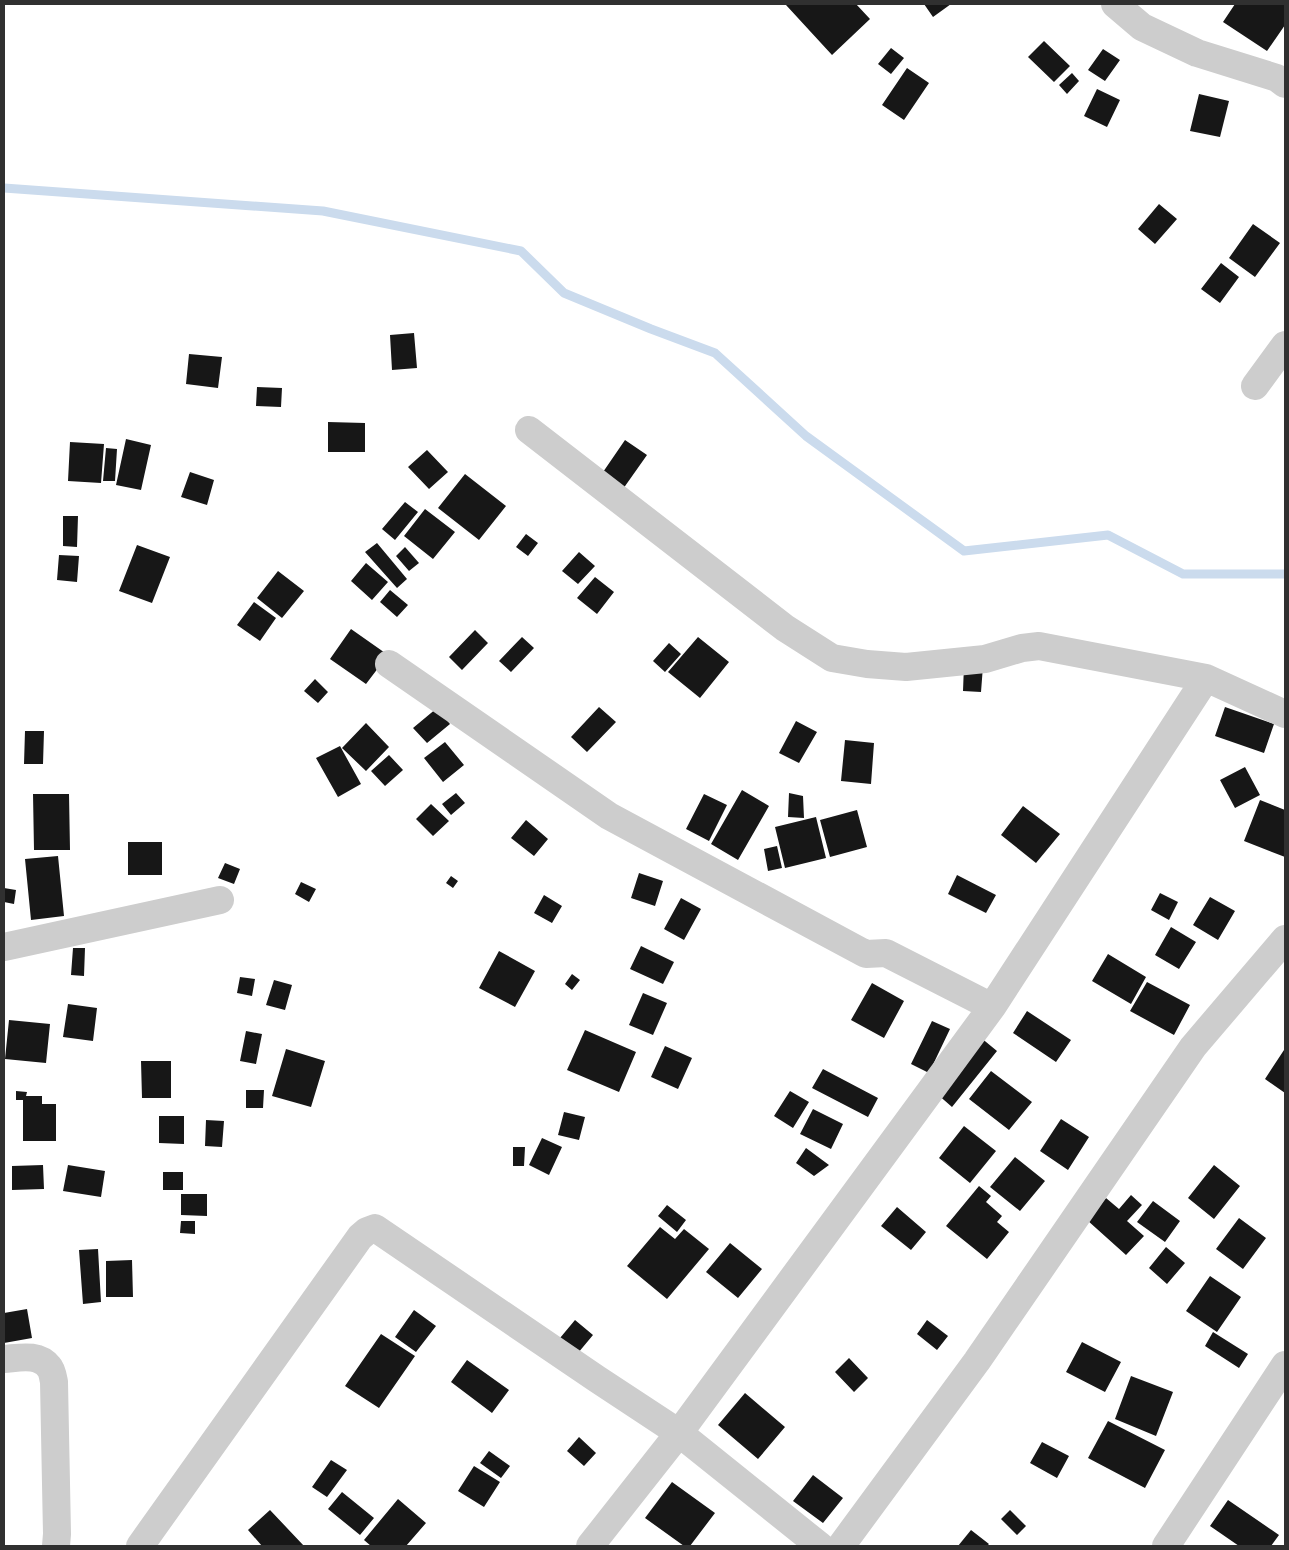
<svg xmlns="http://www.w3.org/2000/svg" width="1289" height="1550" font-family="'Sofia Sans Condensed',sans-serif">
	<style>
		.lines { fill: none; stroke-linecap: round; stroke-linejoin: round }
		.stream { stroke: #cbdbed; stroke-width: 9 }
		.building { fill: #171717 }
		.minor { stroke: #cdcdcd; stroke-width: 28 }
	</style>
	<rect width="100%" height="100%" fill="#fff"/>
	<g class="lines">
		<path class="stream" d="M4,188L323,211L521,251L564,293L651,329L715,353L806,436L964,551L1108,535L1183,574H1285"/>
	</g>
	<path class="building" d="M788,4H856L870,19L832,55L786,5Z
		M924,4H951L933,17Z
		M1235,4L1285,5V25L1267,51L1223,22Z
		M1044,41L1070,66L1054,82L1028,57Z
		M891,48L904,58L891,74L878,64Z
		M1103,49L1120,60L1105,81L1088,70Z
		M907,68L929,83L904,120L882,105Z
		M1072,73L1079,81L1067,94L1059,85Z
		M1097,89L1120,100L1107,127L1084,116Z
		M1199,94L1229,101L1220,137L1190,131Z
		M1159,204L1177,219L1155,244L1138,229Z
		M1253,224L1280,243L1255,277L1229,258Z
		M1221,263L1239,277L1220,303L1201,289Z
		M414,333L417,368L392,370L390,335Z
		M189,354L222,357L218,388L186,384Z
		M257,387L282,388L281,407L256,406Z
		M328,422L365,423V452H328Z
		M126,439L151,445L141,490L116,485Z
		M625,440L647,455L623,489L601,475Z
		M70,442L104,444L101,483L68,481Z
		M106,448L117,449L115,481H103Z
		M427,450L448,472L429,489L408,467Z
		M190,472L214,480L207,505L181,497Z
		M465,474L506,506L479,540L438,508Z
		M405,502L418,512L395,540L382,529Z
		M425,509L455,532L433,559L404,536Z
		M63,516H78L77,547L63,546Z
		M526,534L538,543L528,556L516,547Z
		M377,543L407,579L397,588L365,552Z
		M137,545L170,557L152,603L119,591Z
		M405,547L419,563L409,571L396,556Z
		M579,552L595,566L578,584L562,571Z
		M59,555L79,556L77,582L57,580Z
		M366,563L388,582L372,600L351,581Z
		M278,571L304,591L282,618L257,598Z
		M595,577L614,592L597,614L577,598Z
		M390,590L408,605L397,617L380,602Z
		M254,602L276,618L260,641L237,625Z
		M351,629L388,655L366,684L330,659Z
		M475,630L488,643L462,670L449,657Z
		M522,637L534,648L511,672L499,661Z
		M698,637L729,662L700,698L668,672Z
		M669,643L681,654L665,672L653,661Z
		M964,665L983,666L981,692L963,691Z
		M315,679L328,692L318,703L304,691Z
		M599,707L616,722L587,752L571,737Z
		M1225,707L1274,724L1264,753L1215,736Z
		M437,708L450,724L427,743L413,728Z
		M796,721L817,732L799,763L779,753Z
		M366,723L389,747L366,771L342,748Z
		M25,731H44L43,764H24Z
		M845,740L874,743L871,784L841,781Z
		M445,742L464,765L443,782L424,758Z
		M340,746L361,784L338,797L316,758Z
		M389,755L403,770L385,786L371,771Z
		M1245,767L1260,795L1235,808L1220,780Z
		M742,790L769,806L738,860L711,844Z
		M456,793L465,803L451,815L442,804Z
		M789,793L803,796L804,818L788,817Z
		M33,794H69L70,850H34Z
		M704,794L727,805L709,841L686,829Z
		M1260,800L1285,810V857L1244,841Z
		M431,804L449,821L433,836L416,819Z
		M1023,806L1060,834L1036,863L1001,835Z
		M857,810L867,847L830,857L820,820Z
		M816,817L826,858L785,868L775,827Z
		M526,820L548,839L534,856L511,838Z
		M128,842H162V875H128Z
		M777,846L782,868L768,871L764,849Z
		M58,856L64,916L31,920L25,859Z
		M225,863L240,869L234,884L218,878Z
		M639,873L663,881L655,906L631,898Z
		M957,875L996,895L986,913L948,894Z
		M451,876L458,881L453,888L446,883Z
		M301,882L316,889L309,902L295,894Z
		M4,888L16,890L14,904L4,902Z
		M1160,893L1178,902L1169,920L1151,910Z
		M544,895L562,906L552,923L534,913Z
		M1210,897L1235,911L1218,940L1193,925Z
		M681,898L701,909L684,940L664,929Z
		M1171,927L1196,942L1179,969L1155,955Z
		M641,946L674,962L663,984L630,969Z
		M73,948H85L84,976L71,975Z
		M499,951L535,971L515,1007L479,988Z
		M1108,954L1146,977L1131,1004L1092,981Z
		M572,974L580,980L572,990L565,984Z
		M240,977L255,979L252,996L237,993Z
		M274,980L292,985L285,1010L266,1005Z
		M1147,982L1190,1005L1174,1035L1130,1011Z
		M872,983L904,1001L884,1038L851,1020Z
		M643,993L667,1003L653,1035L629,1025Z
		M68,1004L97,1008L93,1041L63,1037Z
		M1027,1011L1071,1040L1056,1062L1013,1033Z
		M9,1020L50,1024L46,1063L5,1059Z
		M932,1021L950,1029L929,1073L911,1064Z
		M585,1030L636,1052L619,1092L567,1070Z
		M246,1031L262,1034L256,1064L240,1061Z
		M980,1037L997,1051L952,1107L936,1093Z
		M665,1046L692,1058L678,1089L651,1077Z
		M286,1049L325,1061L311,1107L272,1096Z
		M1284,1050L1285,1051V1093L1265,1079Z
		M141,1061H171V1098H142Z
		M823,1069L878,1098L868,1117L812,1088Z
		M991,1071L1032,1102L1009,1130L969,1099Z
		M246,1090H264L263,1108H246Z
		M16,1091L27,1092L26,1096H42V1104H56V1141H23V1100H16Z
		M790,1091L809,1102L793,1128L774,1116Z
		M813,1109L843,1124L831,1149L800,1134Z
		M564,1112L585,1117L579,1140L558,1135Z
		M159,1116H184V1144L159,1143Z
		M1061,1119L1089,1137L1068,1170L1040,1151Z
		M206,1120L224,1121L222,1147L205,1146Z
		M964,1126L996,1151L970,1183L939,1158Z
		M542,1138L562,1147L549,1175L529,1165Z
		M513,1147H525L524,1166H513Z
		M806,1148L829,1165L814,1176L796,1163Z
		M1015,1157L1045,1181L1020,1211L990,1187Z
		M43,1165L44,1189L12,1190V1166Z
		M68,1165L105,1171L101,1197L63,1191Z
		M1214,1165L1240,1186L1214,1219L1188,1198Z
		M163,1172H183V1190H163Z
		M979,1186L991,1196L986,1202L1002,1216L997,1222L1009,1232L987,1259L946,1226Z
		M181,1194H207V1216L181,1215Z
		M1131,1195L1142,1205L1127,1221L1144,1236L1126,1255L1087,1220L1106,1198L1119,1209Z
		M1153,1201L1180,1221L1165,1242L1137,1222Z
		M667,1205L686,1220L677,1232L658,1216Z
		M897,1207L926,1232L911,1250L881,1226Z
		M1239,1218L1266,1238L1243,1269L1216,1249Z
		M181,1221H195V1234L180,1233Z
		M660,1227L675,1239L684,1229L709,1249L667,1299L627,1266Z
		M730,1243L762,1269L738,1298L706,1272Z
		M1166,1247L1185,1263L1167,1284L1149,1268Z
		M98,1249L101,1302L83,1304L79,1250Z
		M132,1260L133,1297H106V1261Z
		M1210,1276L1241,1297L1217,1332L1186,1311Z
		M27,1309L32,1338L4,1343V1313Z
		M414,1310L436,1326L416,1352L395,1337Z
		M575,1320L593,1335L578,1353L560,1338Z
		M927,1320L948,1336L937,1350L917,1334Z
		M1213,1332L1248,1354L1239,1368L1205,1346Z
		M381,1334L415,1356L379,1408L345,1386Z
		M1082,1342L1121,1362L1105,1392L1066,1372Z
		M849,1358L868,1378L854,1392L835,1372Z
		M467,1360L509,1390L492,1413L451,1382Z
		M1131,1376L1173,1392L1156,1436L1115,1419Z
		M745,1393L785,1427L758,1459L718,1425Z
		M1108,1421L1165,1450L1145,1488L1088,1458Z
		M579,1437L596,1453L584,1466L567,1451Z
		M1042,1442L1069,1456L1057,1478L1030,1463Z
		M489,1451L510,1466L501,1478L480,1463Z
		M331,1460L347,1470L327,1497L312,1487Z
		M474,1466L500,1482L484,1507L458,1491Z
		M813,1475L843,1498L823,1523L793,1501Z
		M672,1482L715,1513L690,1546H684L645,1518Z
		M342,1492L374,1518L360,1535L328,1509Z
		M398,1499L426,1523L406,1546H371L364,1540Z
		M1228,1500L1279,1535L1271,1546H1239L1210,1526Z
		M270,1510L304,1546H262L248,1530Z
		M1010,1510L1026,1526L1017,1535L1001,1519Z
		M971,1530L989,1544L987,1546H958Z"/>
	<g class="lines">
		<path class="minor" d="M1115,4L1142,27L1197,53L1277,78L1285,84
			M1255,386L1285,345
			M529,430L785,628L832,658L867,664L906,667L985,659L1022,648L1039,646L1206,678L1285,714
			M389,664L609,816L862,952L866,954L886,953L992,1007
			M4,947L220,900
			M4,1359C19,1358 38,1353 49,1367C52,1370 53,1377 54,1382L57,1534L56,1546
			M140,1546L360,1237L367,1231L375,1228L597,1379L679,1433L820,1546
			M590,1546L679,1433L992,1007L1206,678
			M841,1546L977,1361L1193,1047L1285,939
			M1166,1546L1285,1365"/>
	</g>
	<rect width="1289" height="1550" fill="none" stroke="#303030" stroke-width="10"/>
</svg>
